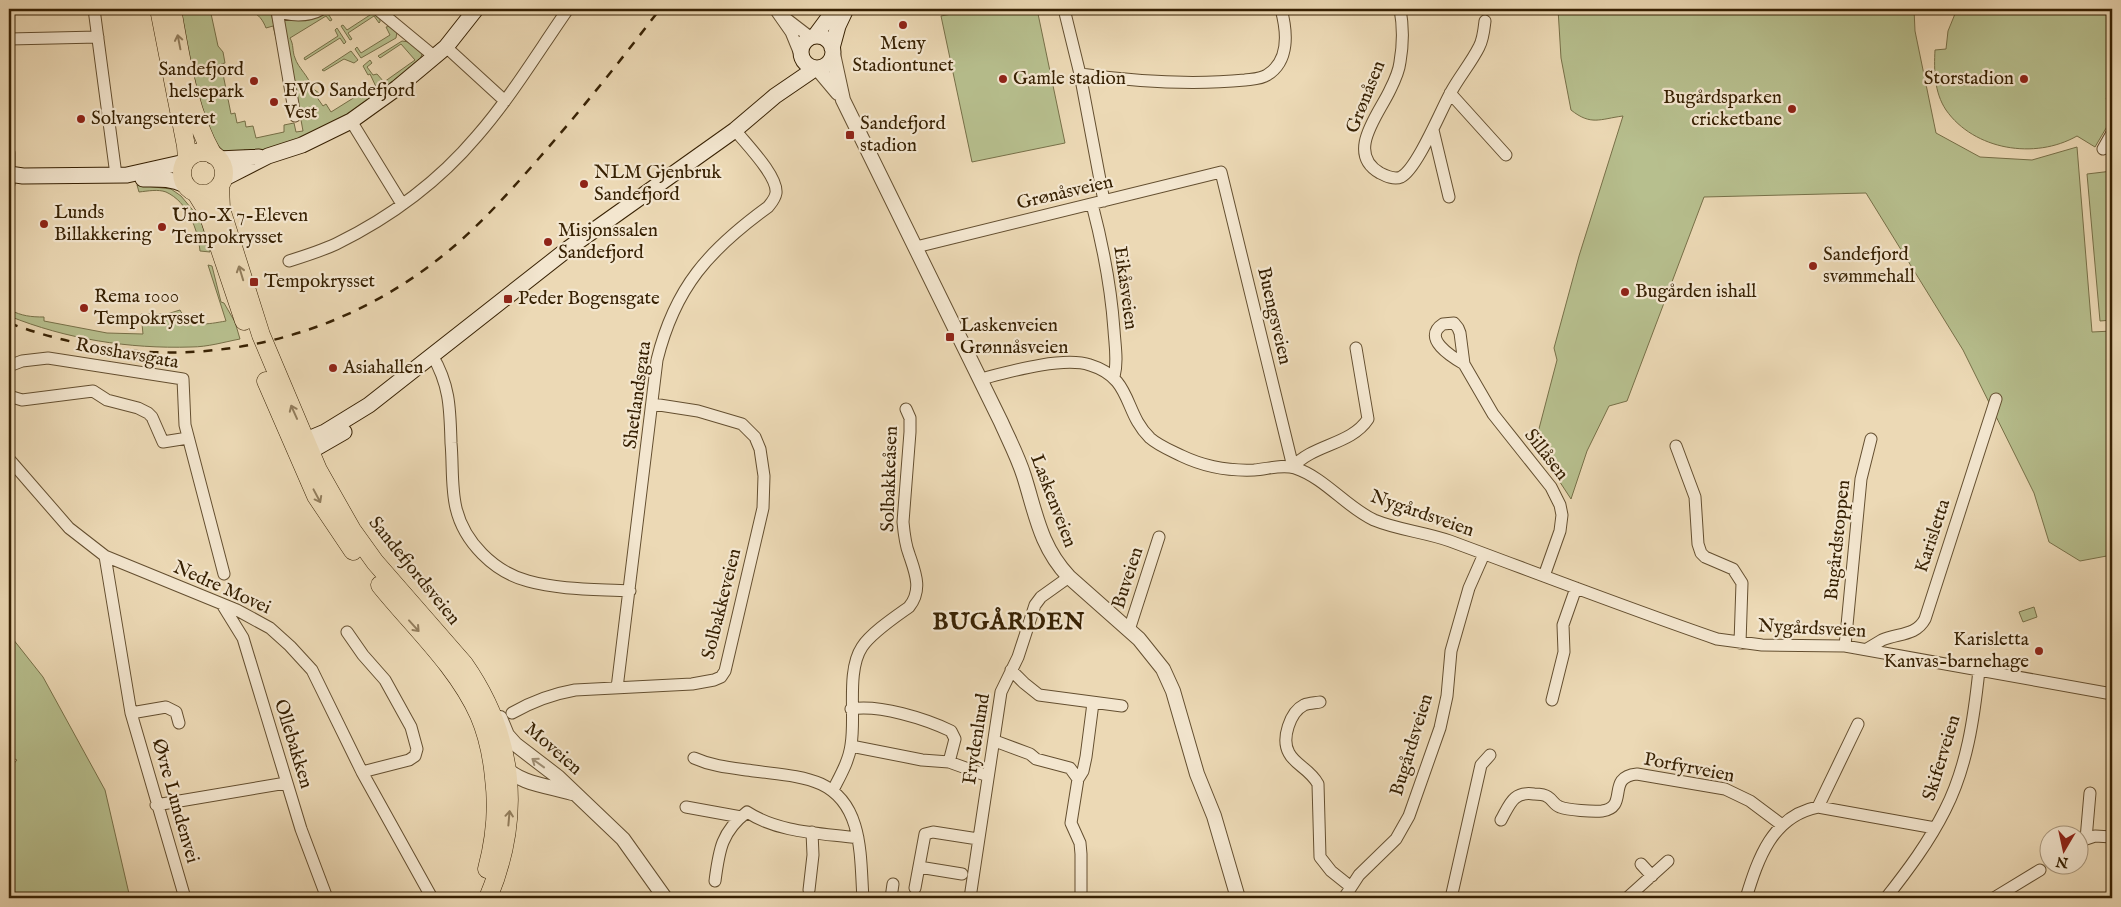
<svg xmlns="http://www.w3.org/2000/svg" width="2121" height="907" font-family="'IM FELL English',serif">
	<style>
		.green { fill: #b7bf8e; stroke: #777048 }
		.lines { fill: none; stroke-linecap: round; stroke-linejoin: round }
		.minor-casing { stroke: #644f30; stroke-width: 13 }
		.tertiary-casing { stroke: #644f30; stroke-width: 16 }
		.secondary-casing { stroke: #372103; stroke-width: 17 }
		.primary-casing { stroke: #372103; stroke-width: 19 }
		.minor { stroke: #f3e6cf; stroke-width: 11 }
		.tertiary { stroke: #f3e6cf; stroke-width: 14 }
		.secondary { stroke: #f3e6cf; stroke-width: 15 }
		.primary { stroke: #ecd9b5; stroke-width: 18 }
		.rail { stroke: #372103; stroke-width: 2.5; stroke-dasharray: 9 9; stroke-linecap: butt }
		.oneway { stroke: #927d5c }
		.oneway2 { stroke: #9e8d73 }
		.poi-dot { fill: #8f2418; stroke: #f3e6cf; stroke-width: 2 }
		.labels { text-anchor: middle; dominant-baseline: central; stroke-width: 4.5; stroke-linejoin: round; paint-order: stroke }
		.poi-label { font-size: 19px; fill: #372103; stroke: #f3e6cf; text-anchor: start }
		.street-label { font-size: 19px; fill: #372103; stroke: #f3e6cf }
		.district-label { font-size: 24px; font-weight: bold; letter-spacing: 1px; fill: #372103; stroke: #f3e6cf }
	</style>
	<rect width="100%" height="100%" fill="#ecd9b5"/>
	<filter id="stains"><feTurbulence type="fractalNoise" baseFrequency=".004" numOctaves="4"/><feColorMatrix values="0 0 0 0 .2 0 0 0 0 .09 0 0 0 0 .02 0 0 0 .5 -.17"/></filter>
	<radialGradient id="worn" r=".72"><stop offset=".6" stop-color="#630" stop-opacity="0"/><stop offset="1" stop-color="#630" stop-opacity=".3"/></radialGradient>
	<path class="green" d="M177,9H210L218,46L223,52L225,63L221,64L231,114L235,113L237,123L245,121L246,127L253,126L256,138L284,132V125L294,123L296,132L303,131L283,21L289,18L309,20L327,12L332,20L330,21L326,16L290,38C294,45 292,51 295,58C298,68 309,76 312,88L319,93L316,96L323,106L326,104L331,112L363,92L371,93L373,98C343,117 281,158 244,150V156L222,150L205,129Z
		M238,9H265L271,12L278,46L273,26L266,28C260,13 253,11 238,9Z
		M366,9H371L380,17V22L379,23L374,16L348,33L352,39L350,40L341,26L343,25L347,30L370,15Z
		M978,9H1037L1065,143L972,162L941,16Z
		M1558,9H1914L1915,31L1936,133L1980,157L2032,160L2077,147L2092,332L2112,331V555L2080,561L2049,542L2034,493L1963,350L1866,193L1704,197L1627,401L1609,406L1587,451L1571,499L1535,444L1557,360L1554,348L1579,256L1623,116C1600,119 1591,126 1571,110L1561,58Z
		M1957,9H2112V88L2106,99L2112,104V118L2095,147L2077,136C2035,160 1974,150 1946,110C1934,92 1934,70 1935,50L1946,49L1948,31Z
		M391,26L397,32L396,38L361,58L355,49L357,47L361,53L390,35L386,27Z
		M337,28L346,42L344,44L340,38L305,60L304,58L338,36L335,30Z
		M402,41L409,42L422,54L420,60L380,91H378L370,74L368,75L363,66L370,60L372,63L367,67L373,75L377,74L384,82L415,60L401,44L380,58L378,56Z
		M351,51L358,60L354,63L344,59L324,71L322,70Z
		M2112,171V320L2100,321L2087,174Z
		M137,185L171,189L181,196L201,220L210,252L200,251C198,230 188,202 166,192C158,189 148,191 139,192Z
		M208,265L212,266L221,302L224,303L235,322L240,339C224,342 208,347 191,347C129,349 66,339 9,316V291H11L10,310C22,316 31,317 44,317V321L107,333L143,334L141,314H167L180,310C189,329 208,324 226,321Z
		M2034,607L2037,617L2023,622L2019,612Z
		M9,634L43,677L105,790L130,898H9V769L17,760L9,756Z"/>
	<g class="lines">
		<g class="minor-casing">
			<path id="minor" d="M94,9L116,175
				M274,9C289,17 308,17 322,9
				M377,9L435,57
				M1064,9L1080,74L1104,201
				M1400,9C1403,25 1403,45 1400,62C1399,71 1394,82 1390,90C1379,114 1345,153 1380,173C1386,176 1394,180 1401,177C1417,169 1441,110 1451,92C1459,77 1471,63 1479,47C1483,40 1484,30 1485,21
				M277,11L295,116
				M777,12L791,32L800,54
				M784,17L810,37
				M9,39L98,37
				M446,47L505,101
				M1080,74C1131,81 1193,85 1245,80C1252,79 1261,79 1267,75C1290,61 1287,31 1281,9
				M1450,93L1506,155
				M351,121L402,204
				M1433,130L1449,197
				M2103,149L2112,133
				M9,153V184
				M1092,204C1103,246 1111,287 1114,330C1115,346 1118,361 1114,377
				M916,247L1221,172L1293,467
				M289,261C305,256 321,251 336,244C389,218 439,181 477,136C511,97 538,52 568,9
				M432,355C450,385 450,409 451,443C453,464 451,487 456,508C464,542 494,572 528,581C560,590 597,589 630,591
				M1464,364C1452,357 1421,338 1443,324L1454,323L1458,328L1460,333L1464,364L1493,414L1551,487L1560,505L1562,515L1560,531L1544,576
				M9,366L22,361L48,358L183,379L185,425L224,574
				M981,379C1008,372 1063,356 1090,365C1133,378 1123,412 1150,438C1159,446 1172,451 1182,456C1205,467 1229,471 1254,470C1268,469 1282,464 1295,468C1325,478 1346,507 1374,520C1398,530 1425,532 1450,541C1539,574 1627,608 1717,639L1762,645L1845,646L2112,694
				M9,396L22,400L93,391L107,400L138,408L148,413L152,417L163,442L188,438
				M1676,446L1695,497L1698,544L1701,553L1705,557L1733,569L1742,583L1740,643
				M9,459L69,528L105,556L237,610L270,628L290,646L312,670L362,772L432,898
				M1293,467C1313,444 1351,445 1368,419L1356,348
				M105,556L131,713L185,898
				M222,604L243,638L301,829L327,898
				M1129,630L1159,537
				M347,632L363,655L385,680L411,727L417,749L415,756L409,760L362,772
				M1845,646L1861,479L1871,439
				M1867,649C1872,646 1877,643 1882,640C1898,633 1916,636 1925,619L1996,399
				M1011,670L1024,683L1039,695L1122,706
				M617,688L657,360C675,287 709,250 768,207C772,202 775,199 776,193C778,176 746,144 735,130
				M1552,700L1564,652L1563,625L1576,588
				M1320,702C1315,703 1309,703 1304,705C1290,712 1281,739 1289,753C1295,765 1310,769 1318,784L1320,857L1331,871L1351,887
				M851,709C879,704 926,719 951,731L955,739L949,762
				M131,713L166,707L176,712L179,723
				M512,713C533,701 552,694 575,690L692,684L714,680L721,677L725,671L763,508L764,476L760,449L755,437L742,424L698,411L653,404
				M995,741L1030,754L1036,759L1070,768L1078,779
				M851,746L922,760L949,762L988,776
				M694,758C714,767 733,768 754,771C775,774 801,775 821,784C864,804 860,858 863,898
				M833,790C840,776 849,761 851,745C856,717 846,671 862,647C871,633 895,617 909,607C923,590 915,572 909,554C905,544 904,533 903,522L910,432V418L906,409
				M2090,793L2086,839L2095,836L2112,837
				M156,805L286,783
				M686,807L741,817
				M1818,807L1858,724
				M1501,820C1510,804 1513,791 1534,794C1539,794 1544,794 1548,797C1553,800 1554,805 1560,807C1568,810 1593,812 1602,811C1630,807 1605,777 1637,774L1725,789L1750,801L1782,825
				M1641,864L1652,876
				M919,867L962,874
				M715,881C719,851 721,832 747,812C779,833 821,833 858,838
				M915,888L925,834L933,832L978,839
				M809,890L813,855L812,832
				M891,898L893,884
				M970,898L1001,692L1018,657L1035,605L1041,597L1069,577
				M1081,898V854L1080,843L1071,823L1078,779L1083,771L1086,757L1093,703
				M1344,898L1359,875L1396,839L1409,816L1440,728L1447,696L1451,651L1469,588L1484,554
				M1451,898L1481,765L1490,755
				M1627,898L1668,861
				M1746,898C1758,859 1772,816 1818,807L1935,828
				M1886,898C1908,870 1929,842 1945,810C1967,767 1974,718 1979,670
				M1994,898L2040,870"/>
		</g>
		<g class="tertiary-casing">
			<path id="tertiary" d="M833,54L843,100L1001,422C1009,440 1018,457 1024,476C1036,514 1040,546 1069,577L1139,639L1163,669L1173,691L1197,774L1214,816L1238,898
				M817,68L838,93
				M500,718L507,735L515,744L558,777L623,839L665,898
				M503,765C518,784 550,786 572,793"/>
		</g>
		<g class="secondary-casing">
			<path id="secondary" d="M801 52a16 16 0 1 1 32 0a16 16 0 1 1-32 0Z
				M815,36L835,9
				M832,48L838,26L846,9
				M218,159L259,157
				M9,174L23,176L127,175L185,162
				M143,179C158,179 171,178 185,185
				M223,179L268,156L302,145L351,121L397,88L446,47L476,9
				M299,449L306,440L325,432L369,405L569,248L735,130L775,96L816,68
				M300,452L311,451L344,432"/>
		</g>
		<g class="primary-casing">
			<path id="primary" d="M159,9L186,146L187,159
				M172,9C181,58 188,111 213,155
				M182 173a21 21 0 1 1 42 0a21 21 0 1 1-42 0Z
				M220,186L221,209L261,335L318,470L352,530L375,562L464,664C515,737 522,817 488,898
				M196,193L207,211L244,321
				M266,381L316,496L353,551
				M380,585C413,626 457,666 479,715C488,736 492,756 494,778C498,809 495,839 487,869"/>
		</g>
		<use href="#minor" class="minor"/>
		<use href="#tertiary" class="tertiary"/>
		<use href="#secondary" class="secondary"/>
		<use href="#primary" class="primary"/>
		<path class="rail" d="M9,323C161,380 327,354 452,248C484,221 512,189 540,157C582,109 621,60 660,9"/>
	</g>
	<defs><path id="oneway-shaft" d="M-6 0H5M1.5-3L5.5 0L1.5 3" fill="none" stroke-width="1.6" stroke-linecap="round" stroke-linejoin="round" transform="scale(1.25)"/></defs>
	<g class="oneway">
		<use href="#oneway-shaft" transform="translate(179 42) rotate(-101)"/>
		<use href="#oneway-shaft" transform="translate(241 273) rotate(-107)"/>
		<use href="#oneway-shaft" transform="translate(294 412) rotate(-114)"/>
		<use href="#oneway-shaft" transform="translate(317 496) rotate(62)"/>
		<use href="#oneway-shaft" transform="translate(414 626) rotate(48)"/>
		<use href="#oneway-shaft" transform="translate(509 818) rotate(-85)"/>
	</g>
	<use class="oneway2" href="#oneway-shaft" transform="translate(538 763) rotate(-144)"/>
	<g class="poi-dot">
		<circle cx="903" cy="25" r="5"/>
		<circle cx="1003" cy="79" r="5"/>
		<circle cx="2024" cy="79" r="5"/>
		<circle cx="254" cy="81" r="5"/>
		<circle cx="274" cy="102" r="5"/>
		<circle cx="1792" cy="109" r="5"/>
		<circle cx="81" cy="119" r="5"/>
		<rect x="845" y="130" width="10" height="10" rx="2.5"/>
		<circle cx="584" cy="184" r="5"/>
		<circle cx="44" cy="224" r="5"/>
		<circle cx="162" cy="227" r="5"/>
		<circle cx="548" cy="242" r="5"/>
		<circle cx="1813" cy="266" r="5"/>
		<rect x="249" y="277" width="10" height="10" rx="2.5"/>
		<circle cx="1625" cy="292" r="5"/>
		<rect x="503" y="294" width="10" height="10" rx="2.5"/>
		<circle cx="84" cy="308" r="5"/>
		<rect x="945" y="332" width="10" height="10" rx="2.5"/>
		<circle cx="333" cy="368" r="5"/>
		<circle cx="2039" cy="651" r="5"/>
	</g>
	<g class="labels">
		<g class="poi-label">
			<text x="903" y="44" text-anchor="middle">Meny<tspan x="903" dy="22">Stadiontunet</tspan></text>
			<text x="244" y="70" text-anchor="end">Sandefjord<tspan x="244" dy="22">helsepark</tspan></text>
			<text x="1013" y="79">Gamle stadion</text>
			<text x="2014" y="79" text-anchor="end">Storstadion</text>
			<text x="284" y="91">EVO Sandefjord<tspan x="284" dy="22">Vest</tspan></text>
			<text x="1782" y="98" text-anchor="end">Bugårdsparken<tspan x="1782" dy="22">cricketbane</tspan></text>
			<text x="91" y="119">Solvangsenteret</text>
			<text x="860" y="124">Sandefjord<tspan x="860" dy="22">stadion</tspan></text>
			<text x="594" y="173">NLM Gjenbruk<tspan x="594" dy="22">Sandefjord</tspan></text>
			<text x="54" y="213">Lunds<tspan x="54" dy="22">Billakkering</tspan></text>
			<text x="172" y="216">Uno-X 7-Eleven<tspan x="172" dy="22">Tempokrysset</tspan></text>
			<text x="558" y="231">Misjonssalen<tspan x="558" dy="22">Sandefjord</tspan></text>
			<text x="1823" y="255">Sandefjord<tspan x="1823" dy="22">svømmehall</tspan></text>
			<text x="264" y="282">Tempokrysset</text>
			<text x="1635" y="292">Bugården ishall</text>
			<text x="94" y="297">Rema 1000<tspan x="94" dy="22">Tempokrysset</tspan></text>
			<text x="518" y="299">Peder Bogensgate</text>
			<text x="960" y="326">Laskenveien<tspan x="960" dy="22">Grønnåsveien</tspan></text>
			<text x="343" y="368">Asiahallen</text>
			<text x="2029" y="640" text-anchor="end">Karisletta<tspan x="2029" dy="22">Kanvas-barnehage</tspan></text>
		</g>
		<g class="street-label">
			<text transform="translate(1366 97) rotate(-68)">Grønåsen</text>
			<text transform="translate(1065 193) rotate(-13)">Grønåsveien</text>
			<text transform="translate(1125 288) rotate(82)">Eikåsveien</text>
			<text transform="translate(1274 316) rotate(77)">Buengsveien</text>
			<text transform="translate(127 354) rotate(10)">Rosshavsgata</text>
			<text transform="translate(638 395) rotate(-82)">Shetlandsgata</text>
			<text transform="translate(1546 455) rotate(52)">Sillåsen</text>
			<text transform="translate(890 479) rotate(-88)">Solbakkeåsen</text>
			<text transform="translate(1053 501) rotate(69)">Laskenveien</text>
			<text transform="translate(1422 514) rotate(19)">Nygårdsveien</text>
			<text transform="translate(1933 536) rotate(-72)">Karisletta</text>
			<text transform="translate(1838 540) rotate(-84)">Bugårdstoppen</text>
			<text transform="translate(414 571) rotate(51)">Sandefjordsveien</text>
			<text transform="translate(1128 578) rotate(-72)">Buveien</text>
			<text transform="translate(222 588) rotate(24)">Nedre Movei</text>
			<text transform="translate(722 604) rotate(-76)">Solbakkeveien</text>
			<text transform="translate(1812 629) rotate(3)">Nygårdsveien</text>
			<text transform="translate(977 739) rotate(-81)">Frydenlund</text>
			<text transform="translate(293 744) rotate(73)">Ollebakken</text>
			<text transform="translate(1412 745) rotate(-73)">Bugårdsveien</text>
			<text transform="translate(553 749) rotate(41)">Moveien</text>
			<text transform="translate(1942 758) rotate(-73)">Skiferveien</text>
			<text transform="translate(1689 768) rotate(11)">Porfyrveien</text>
			<text transform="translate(175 801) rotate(74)">Øvre Lundenvei</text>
		</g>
		<g class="district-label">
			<text x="1009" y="622">BUGÅRDEN</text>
		</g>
	</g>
	<rect width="2121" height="907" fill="none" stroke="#ecd9b5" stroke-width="30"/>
	<rect x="10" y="10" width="2101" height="887" fill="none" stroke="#372103" stroke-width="2.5"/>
	<rect x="15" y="15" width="2091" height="877" fill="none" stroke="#372103"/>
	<g transform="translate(2064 850) rotate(189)"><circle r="24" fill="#f3e6cf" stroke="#a8977d"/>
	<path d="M0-4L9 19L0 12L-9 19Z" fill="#8f2418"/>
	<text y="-8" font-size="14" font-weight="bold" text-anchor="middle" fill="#372103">N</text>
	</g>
	<rect width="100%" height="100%" filter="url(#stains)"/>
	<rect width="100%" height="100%" fill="url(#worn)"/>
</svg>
